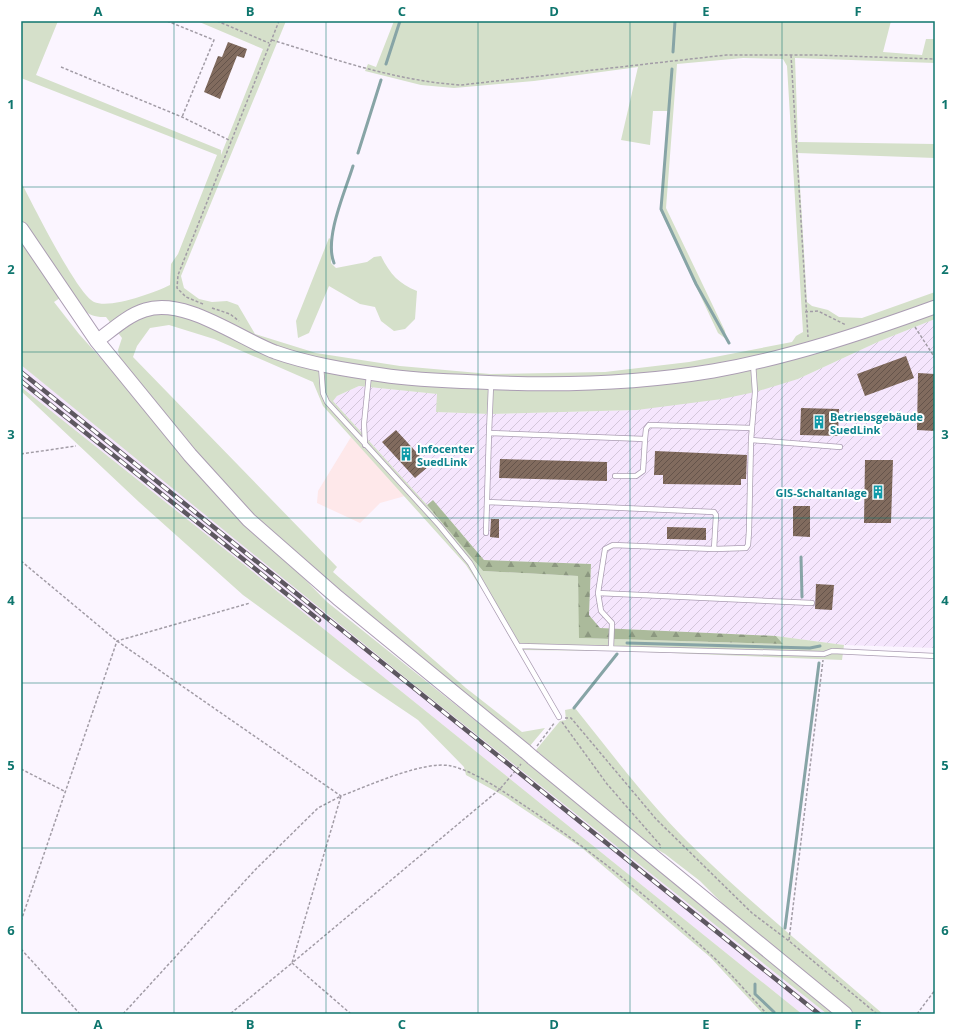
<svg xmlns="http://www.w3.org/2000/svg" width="956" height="1035" font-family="'Open Sans',sans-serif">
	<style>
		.commercial { fill: #fee8ea }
		.industrial { fill: url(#industrial-furrows) }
		.built { fill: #f5e6fd }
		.grass { fill: #d5e0ca }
		.forest { fill: url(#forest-firs) }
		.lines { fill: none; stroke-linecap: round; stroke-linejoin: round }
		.stream { stroke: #87a4a6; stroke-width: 3 }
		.building { fill: url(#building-hatch) }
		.service-casing { stroke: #ab9db3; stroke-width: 6 }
		.secondary-casing { stroke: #ab9db3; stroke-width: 15 }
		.primary-casing { stroke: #ab9db3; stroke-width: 16 }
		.path { stroke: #a29ca6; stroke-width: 1.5; stroke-dasharray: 3 2; stroke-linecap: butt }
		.service { stroke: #fff; stroke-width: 4.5 }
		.secondary { stroke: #fff; stroke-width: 13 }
		.primary { stroke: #fff; stroke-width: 14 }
		.rail-casing { stroke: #5d5760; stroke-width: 4.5 }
		.rail { stroke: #fff; stroke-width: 3; stroke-dasharray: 9; stroke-linecap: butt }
		.primary-bridge-casing { stroke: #ab9db3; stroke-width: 16; stroke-linecap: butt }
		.primary-bridge { stroke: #fff; stroke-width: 14 }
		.grid { fill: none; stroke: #0f766e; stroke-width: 1; stroke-opacity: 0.55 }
		.labels { text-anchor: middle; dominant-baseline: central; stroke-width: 4; stroke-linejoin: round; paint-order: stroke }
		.culture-label { font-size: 11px; font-weight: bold; fill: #0d838f; stroke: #fff; text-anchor: start }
		.neatline { fill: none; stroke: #0f766e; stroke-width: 1.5 }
		.grid-label { font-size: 13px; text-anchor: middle; font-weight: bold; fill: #0f766e }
	</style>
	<defs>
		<pattern id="industrial-furrows" width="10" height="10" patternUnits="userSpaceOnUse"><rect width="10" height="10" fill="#f5e6fd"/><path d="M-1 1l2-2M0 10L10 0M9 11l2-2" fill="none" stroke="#d3c6da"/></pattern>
		<pattern id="forest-firs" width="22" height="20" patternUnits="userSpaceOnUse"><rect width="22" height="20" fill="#abba9b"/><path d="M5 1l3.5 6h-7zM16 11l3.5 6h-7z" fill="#8c9880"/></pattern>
		<pattern id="building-hatch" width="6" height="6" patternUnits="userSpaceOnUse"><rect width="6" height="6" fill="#816b5e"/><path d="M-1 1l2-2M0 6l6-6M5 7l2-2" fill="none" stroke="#65544b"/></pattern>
	</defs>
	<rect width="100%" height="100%" fill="#fbf5ff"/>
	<path class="commercial" d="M351,437L405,496L380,503L360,523L317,503L318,491Z"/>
	<path class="industrial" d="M935,319V648L844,645L776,636L600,628L589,615L591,564L484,560L433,500L427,505L333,401L337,396L359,386L437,394V412L490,414L637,410L798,379L880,341Z"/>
	<path class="built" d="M21,365L531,777L827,1014H802L242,563L21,387Z"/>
	<path class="grass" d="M21,21H58L36,75L221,150V155L263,49L197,21H286L181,276L184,288L199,299L212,302L227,301L238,305L255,334L316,353L400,366L490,374L605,372L689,362L792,342L796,336L803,332L787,66L783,59L743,58L677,64L666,208L725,331L726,339L718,333L660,210L668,111H653L650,145L621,140L638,67L534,81L454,88L421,85L365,71L368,64L376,67L394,21H891L883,52L922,55L926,39H935V63L795,58L798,142L935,144V158L798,153L807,302L812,306L828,310L839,317L862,318L935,292V319L880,341L798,379L755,392L722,399L637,410L490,414L436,412L437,394L359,386L337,396L333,401L427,505L483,571L578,576L580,638L783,644L776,636L844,645L842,660L621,651L517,650L487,597L466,565L323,406L313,382L214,339L169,325L150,328L137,346L133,357L337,567L333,572L466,688L522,732L545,728L529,747L261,524L217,478L120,361L118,350L122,338L106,317C86,318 81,307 69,292L54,302L79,334L244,517L327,602L551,781L835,1014H827L418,688L21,365V182C32,203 77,294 94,302C110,309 154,293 170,285L171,264L178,254L217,155L21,78Z
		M329,238L333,241L331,263L336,268L367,262L374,257L381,256C390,274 399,284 417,291L415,319L405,329L394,331L381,321L375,307L360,304L329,286L309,333L298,338L296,321Z
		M21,387L242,563L802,1014H763L710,957L582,848L504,796L466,775L464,767L418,720L353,676L243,595L139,502L21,391Z
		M575,708C612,754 647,801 688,842C750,903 817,957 883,1014H853L727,908L700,881L665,854L651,846L583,792L536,750L560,721L566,720L565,710Z"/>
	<path class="forest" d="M433,500L484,560L591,564L589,615L600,628L776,636L783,644L579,638L578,576L483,571L427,505Z"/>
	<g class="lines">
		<path class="stream" d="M673,52L675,21
			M386,64L400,21
			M672,69L661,209L696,284L729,343
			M358,153L381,80
			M334,263C324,238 345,192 353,166
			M801,557L802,597
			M627,643L810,648L820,646
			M574,708L617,654
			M785,928L819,663
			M755,984V994L774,1012"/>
	</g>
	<path class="building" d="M228,42L247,49L244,58L237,56L220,99L204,92L218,56L222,57Z
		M906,356L914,378L865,396L857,374Z
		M918,373L935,374V431L917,430Z
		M801,408L839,409L838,436L800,435Z
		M396,430L429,466L415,478L382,442Z
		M655,451L747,455L746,479H741V485L663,484V475H654Z
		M500,459L607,462V481L499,478Z
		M865,460H893L891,523H864Z
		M793,506H810V537L793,536Z
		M491,519H499V538L490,537Z
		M667,527L706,528V540L667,539Z
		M816,584L834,585L832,610L815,609Z"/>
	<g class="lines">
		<g class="service-casing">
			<path id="service" d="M321,366L323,393L327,402L439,525L470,563L559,717
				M752,428L755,392L753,363
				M489,433L491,385
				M751,440L749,531L748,545L746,548L714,549L613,545L605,549L598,593L812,603
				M365,445L364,424L369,375
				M615,476H636L643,471L645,439
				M487,502L714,512L716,515L714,549
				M486,533L489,433L645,439L646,429L649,425L752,428L751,440L840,447
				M598,593L601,611L612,623L611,648
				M520,646L824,654L832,651L935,656"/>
		</g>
		<g class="secondary-casing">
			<path id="secondary" d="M97,341C112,330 128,315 145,310C185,297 238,338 275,352C309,364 347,370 382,375C413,380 446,381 478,382C556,386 635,384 713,371C788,358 863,333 935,307"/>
		</g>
		<g class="primary-casing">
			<path id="primary" d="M21,229L97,341L190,455L249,520L338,598L525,751
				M533,758L845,1014"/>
		</g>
		<path class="path" d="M167,21L214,40L182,117
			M217,21L269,43
			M272,40C334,59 396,81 461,85L726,55H815L935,59
			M791,55L808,337
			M61,67L182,117L231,141
			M203,304L186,297L177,288L178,275L279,21
			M212,308L230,314L239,321
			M805,312L818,311L846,325
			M915,327L935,358
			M21,454L76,446
			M21,561L117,641L341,796C368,786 424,760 451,766C475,771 507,794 528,808C592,851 652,900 709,953C730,972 748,994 767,1014
			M565,718H571L656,819L752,913L789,941L877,1014
			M562,722L607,784L661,846L660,848
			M537,746L555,722
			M21,769L66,792
			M21,921L117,641L250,603
			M789,940L823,660
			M21,949L80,1014
			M123,1014L255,870L318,808L341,796L292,963L230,1014
			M351,1014L292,963L500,789L521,764
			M917,1014L935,990"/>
		<use href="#service" class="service"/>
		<use href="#secondary" class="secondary"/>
		<use href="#primary" class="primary"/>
		<g class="rail-casing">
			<path id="rail" d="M21,372L819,1014
				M21,381L319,620"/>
		</g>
		<use href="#rail" class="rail"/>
		<g class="primary-bridge-casing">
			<path id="primary-bridge" d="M525,751L533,758"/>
		</g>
		<use href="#primary-bridge" class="primary-bridge"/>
	</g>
	<path class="grid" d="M174,21V1014M326,21V1014M478,21V1014M630,21V1014M782,21V1014M21,187H935M21,352H935M21,518H935M21,683H935M21,848H935"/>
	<defs>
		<g id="building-bare" transform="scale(1.08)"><path d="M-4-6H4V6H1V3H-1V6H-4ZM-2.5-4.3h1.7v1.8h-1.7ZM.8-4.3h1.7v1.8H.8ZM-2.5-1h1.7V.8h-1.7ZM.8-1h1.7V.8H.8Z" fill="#0f9aa8" stroke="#fff" stroke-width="2.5" paint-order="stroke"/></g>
	</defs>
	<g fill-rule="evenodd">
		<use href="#building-bare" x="819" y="422"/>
		<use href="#building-bare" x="406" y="454"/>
		<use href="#building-bare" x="878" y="492"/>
	</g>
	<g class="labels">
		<g class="culture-label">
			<text x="830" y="416">Betriebsgebäude<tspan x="830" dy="13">SuedLink</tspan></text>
			<text x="417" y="448">Infocenter<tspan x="417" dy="13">SuedLink</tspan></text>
			<text x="867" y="492" text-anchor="end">GIS-Schaltanlage</text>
		</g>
	</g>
	<rect width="956" height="1035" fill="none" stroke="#ffffff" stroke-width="44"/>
	<rect x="22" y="22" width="912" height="991" class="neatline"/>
	<g class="grid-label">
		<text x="98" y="16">A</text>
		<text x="250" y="16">B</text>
		<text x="402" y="16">C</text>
		<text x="554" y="16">D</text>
		<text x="706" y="16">E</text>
		<text x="858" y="16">F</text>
		<text x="11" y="109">1</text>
		<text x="945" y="109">1</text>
		<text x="11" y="274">2</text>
		<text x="945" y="274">2</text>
		<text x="11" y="439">3</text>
		<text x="945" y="439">3</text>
		<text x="11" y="605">4</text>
		<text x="945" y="605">4</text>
		<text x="11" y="770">5</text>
		<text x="945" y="770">5</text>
		<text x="11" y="935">6</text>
		<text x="945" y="935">6</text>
		<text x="98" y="1029">A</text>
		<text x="250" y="1029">B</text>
		<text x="402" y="1029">C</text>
		<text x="554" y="1029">D</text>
		<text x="706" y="1029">E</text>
		<text x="858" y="1029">F</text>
	</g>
</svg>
